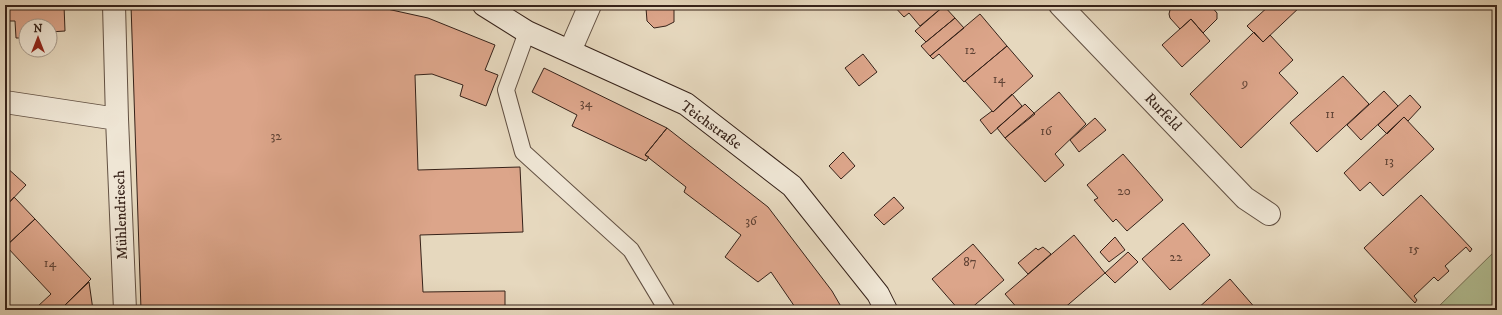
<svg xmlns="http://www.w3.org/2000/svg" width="1502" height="315" font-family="'IM FELL DW Pica',serif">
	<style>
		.green { fill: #b2bf94; stroke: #747056 }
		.building { fill: #dca58a; stroke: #362219 }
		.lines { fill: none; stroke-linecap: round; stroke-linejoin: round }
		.service-casing { stroke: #625042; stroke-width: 18 }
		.minor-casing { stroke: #625042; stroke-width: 24 }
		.secondary-casing { stroke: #362219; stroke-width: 24 }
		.service { stroke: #efe6d5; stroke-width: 16 }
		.minor { stroke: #efe6d5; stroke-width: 22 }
		.secondary { stroke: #efe6d5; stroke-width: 22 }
		.labels { text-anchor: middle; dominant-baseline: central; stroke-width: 3; stroke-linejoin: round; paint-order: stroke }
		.number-label { font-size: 13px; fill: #604335 }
		.street-label { font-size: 15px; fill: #362219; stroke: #efe6d5 }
	</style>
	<rect width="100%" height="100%" fill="#e6d8be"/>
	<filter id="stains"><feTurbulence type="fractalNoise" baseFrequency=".005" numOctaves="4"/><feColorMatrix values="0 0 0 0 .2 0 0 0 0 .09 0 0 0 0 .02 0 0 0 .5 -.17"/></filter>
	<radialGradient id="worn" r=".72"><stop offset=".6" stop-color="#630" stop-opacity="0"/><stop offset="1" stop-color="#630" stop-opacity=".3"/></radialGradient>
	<path class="green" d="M1497,249V310H1435Z"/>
	<path class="building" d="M5,5H64L65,31L50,32V26H26V38H16L15,21H5Z
		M131,5H369L428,18L495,45L485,70L498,75L486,106L460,96L463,85L432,74L415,75L418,170L520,167L523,232L420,235L423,292L505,291V310H141Z
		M649,5H671L674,10V22L666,26L654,28L647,21L646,8Z
		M893,5H945L920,26L909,13L904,17Z
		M1175,5H1210L1217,13V19L1203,33L1191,19L1180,29L1170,18L1169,14L1170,10Z
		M1270,5H1302L1263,42L1247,26Z
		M944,6L955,18L926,42L915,31Z
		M980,14L1007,46L964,82L939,54L933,59L930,56Z
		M955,18L964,28L930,56L921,46Z
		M1191,19L1210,41L1182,67L1162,45Z
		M1254,32L1263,42L1270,35L1293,60L1279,73L1298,93L1241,148L1190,94Z
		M1007,46L1033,76L993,112L965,81Z
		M863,54L877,72L859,86L845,68Z
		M544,68L667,128L645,155L649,157L646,161L572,126L577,115L532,92Z
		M1343,76L1369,104L1317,152L1290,123Z
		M1384,91L1398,106L1361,140L1347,125Z
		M1059,92L1086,124L1055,154L1064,165L1045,182L1005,138Z
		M1012,94L1022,106L991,134L980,120L992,111L993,112Z
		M1410,95L1421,107L1408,121L1404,117L1387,134L1378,125Z
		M1025,104L1035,114L1005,138L997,128Z
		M1404,117L1434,149L1383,196L1370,182L1360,191L1344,173Z
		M1095,118L1106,130L1079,152L1070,140Z
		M667,128L768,207L832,291L843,310H797L771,272L758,282L725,257L741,235L684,192L686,187L645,155Z
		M843,152L855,166L841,179L829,166Z
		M1123,154L1163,200L1127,231L1116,219L1113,222L1094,200L1098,198L1087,185Z
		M5,166L26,185L5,207Z
		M1421,195L1472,249L1470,252L1466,247L1445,266L1449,271L1438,281L1434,277L1414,296L1417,300L1415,303L1364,248Z
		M14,197L35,219L6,246L8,248L5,250V207Z
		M894,197L904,208L884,225L874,215Z
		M35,219L91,279L60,310H39L37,307L51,294L6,246Z
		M1183,223L1210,255L1170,290L1142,259Z
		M1074,235L1105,273L1062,310H1019L1005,294Z
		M1115,237L1125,250L1109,262L1100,252Z
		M973,244L1004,280L969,310H959L932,279Z
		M1043,247L1051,254L1028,274L1018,263L1036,248L1038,250Z
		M1128,252L1138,262L1115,283L1105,273Z
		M1230,279L1257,310H1196Z
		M89,282L93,310H60Z"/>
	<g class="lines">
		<g class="service-casing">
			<path id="service" d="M527,32L506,90L523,152L631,250L667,310"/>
		</g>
		<g class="minor-casing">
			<path id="minor" d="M114,5L117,119L125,310
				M1060,5L1245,198L1269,214
				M570,51L590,5
				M5,102L117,119"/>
		</g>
		<g class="secondary-casing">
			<path id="secondary" d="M484,5L527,32L686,104L792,186L878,294L886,310"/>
		</g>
		<use href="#service" class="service"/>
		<use href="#minor" class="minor"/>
		<use href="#secondary" class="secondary"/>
	</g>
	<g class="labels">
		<g class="number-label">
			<text x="970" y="50">12</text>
			<text x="999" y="79">14</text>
			<text x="1245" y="83">9</text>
			<text x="586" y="103">34</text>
			<text x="1330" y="114">11</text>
			<text x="1046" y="131">16</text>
			<text x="276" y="136">32</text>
			<text x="1389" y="161">13</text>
			<text x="1124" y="191">20</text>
			<text x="751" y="221">36</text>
			<text x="1414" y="249">15</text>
			<text x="1176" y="257">22</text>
			<text x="970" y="262">87</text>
			<text x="50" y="263">14</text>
		</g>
		<g class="street-label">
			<text transform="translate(1163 112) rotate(46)">Rurfeld</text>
			<text transform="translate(711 125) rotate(36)">Teichstraße</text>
			<text transform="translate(121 215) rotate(-92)">Mühlendriesch</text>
		</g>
	</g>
	<rect width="1502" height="315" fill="none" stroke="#e6d8be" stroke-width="20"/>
	<rect x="6" y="6" width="1490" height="303" fill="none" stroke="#362219" stroke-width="2"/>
	<rect x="10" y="10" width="1482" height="295" fill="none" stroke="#362219"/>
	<g transform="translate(38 38)"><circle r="19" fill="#efe6d5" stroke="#a5988a"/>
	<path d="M0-3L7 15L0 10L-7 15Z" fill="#8f2418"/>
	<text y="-6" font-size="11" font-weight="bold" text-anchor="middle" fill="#362219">N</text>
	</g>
	<rect width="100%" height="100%" filter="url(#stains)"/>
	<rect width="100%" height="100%" fill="url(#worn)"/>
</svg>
